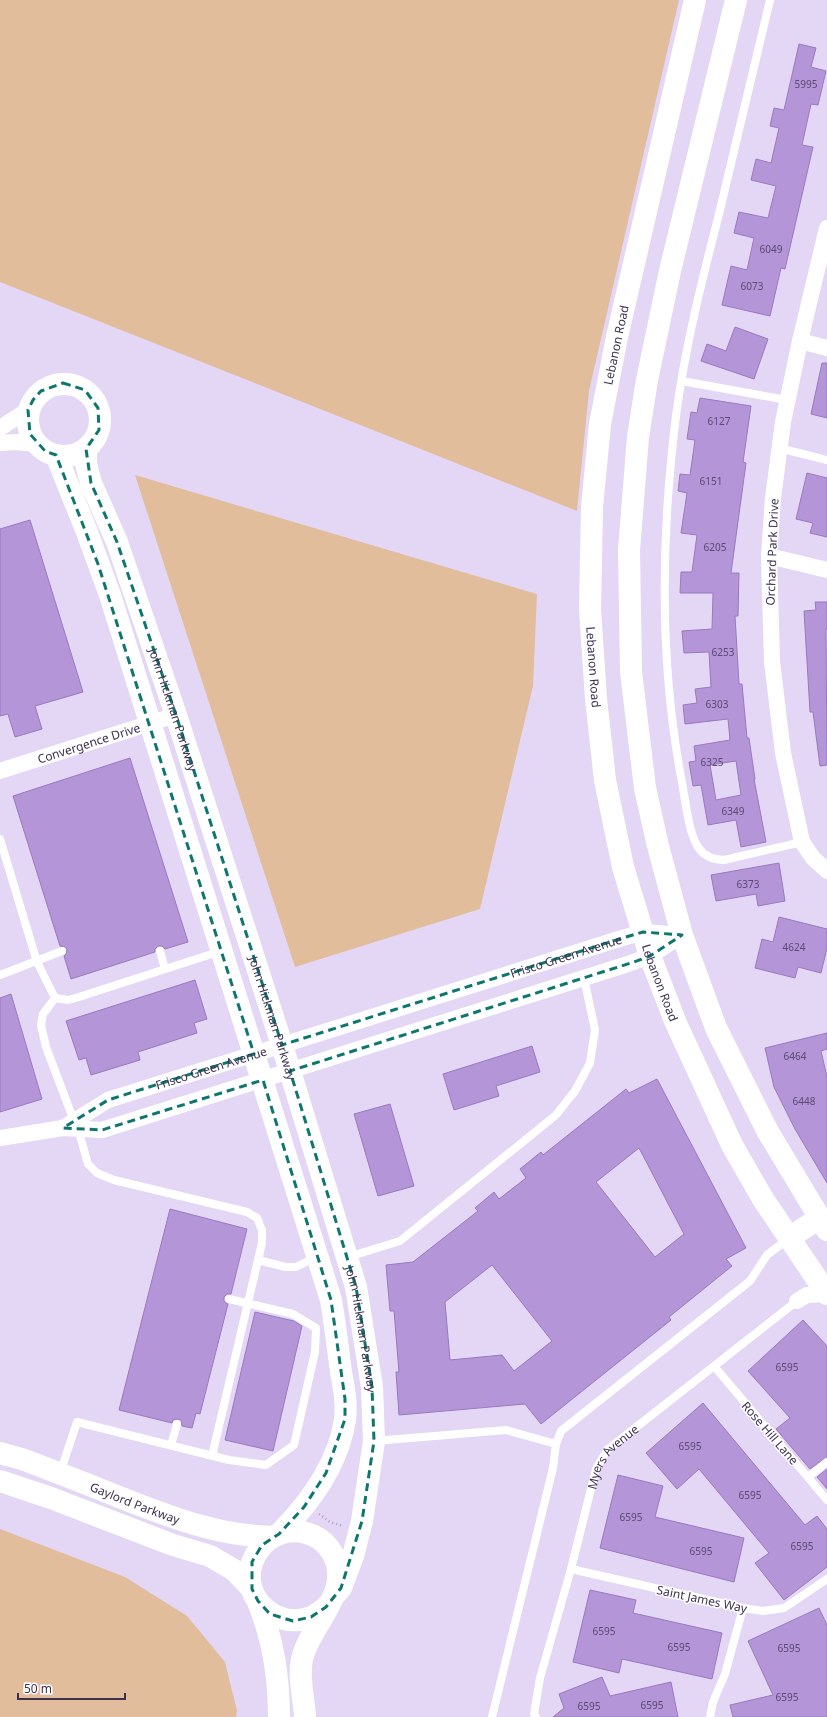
<svg xmlns="http://www.w3.org/2000/svg" width="827" height="1717" font-family="'Noto Sans',sans-serif">
	<style>
		.green { fill: #e1bd9b }
		.building { fill: #b395d8; stroke: #9979bf; fill-rule: evenodd }
		.lines { fill: none; stroke-linecap: round; stroke-linejoin: round }
		.path { stroke: #ada0be; stroke-width: 2.5; stroke-dasharray: 1 3; stroke-linecap: butt }
		.lane { stroke: #fff; stroke-width: 8 }
		.street { stroke: #fff; stroke-width: 16 }
		.secondary { stroke: #fff; stroke-width: 22 }
		.marked { fill: none; stroke: #0f766e; stroke-width: 3; stroke-dasharray: 8 5; stroke-linejoin: round }
		.labels { text-anchor: middle; dominant-baseline: central; stroke-width: 3; stroke-linejoin: round; paint-order: stroke }
		.number-label { font-size: 10px; fill: #5b4a71 }
		.street-label { font-size: 12px; fill: #3e314f; stroke: #fff }
	</style>
	<rect width="100%" height="100%" fill="#e4d7f6"/>
	<path class="green" d="M0,0H679L589,391L577,511L0,282Z
		M135,475L537,594L533,686L480,909L295,967Z
		M0,1529L125,1577L187,1616L225,1662L237,1711L236,1717H0Z"/>
	<path class="building" d="M799,44L816,48L811,67L826,71L818,105L811,104L802,145L813,147L785,269L781,268L770,316L722,305L731,266L747,270L754,238L734,233L739,212L768,218L776,186L751,180L756,159L771,163L779,128L770,126L774,108L784,110Z
		M735,327L768,339L754,379L701,361L707,344L726,351Z
		M822,363H827V418L811,414Z
		M700,398L751,406L743,462L746,463L731,573H739L738,616H735L739,684H742L747,738H749L755,779H754L766,842L741,847L736,820L708,825L701,785L693,786L689,762L696,761L694,746L730,740L728,719L685,724L683,705L697,703L695,689L711,687L709,652L684,653L682,631L712,629L713,593H680L681,572H692L697,535L681,533L687,493L678,491L680,474L690,475L695,440L687,439L691,412L697,413ZM736,761L741,795L716,800L710,765Z
		M807,473L827,478V537L810,533L813,523L796,519Z
		M30,520L83,692L35,706L42,729L15,737L8,714L0,716V529Z
		M815,602H827V629H826L827,765L820,766L813,712H810L804,611L816,610Z
		M130,758L188,942L165,949L162,946H158L155,949V952L71,979L64,956L66,954L67,949L65,947L60,946L13,796Z
		M779,863L785,901L758,906L756,894L716,901L711,875Z
		M779,917L827,929V948L821,973L798,967L795,978L755,968L762,939L773,942Z
		M195,980L207,1019L194,1023L197,1033L138,1052L140,1060L91,1075L86,1058L79,1060L66,1021Z
		M11,994L42,1099L0,1112V998Z
		M827,1033V1049L821,1051L827,1077V1183L795,1129L774,1087L765,1048Z
		M532,1046L540,1072L496,1086L499,1096L454,1110L443,1074Z
		M657,1079L746,1248L726,1259L732,1266L669,1317L671,1320L541,1424L525,1404L399,1415L396,1372H399L394,1311H390L386,1265L413,1262L478,1211L475,1208L494,1192L499,1199L526,1178L520,1169L541,1152L543,1155L626,1089L629,1093ZM639,1148L684,1234L655,1257L596,1182ZM492,1265L552,1341L514,1371L502,1355L450,1360L445,1302Z
		M390,1104L414,1186L378,1196L354,1114Z
		M170,1209L247,1229L231,1294H227L224,1297V1301L228,1304L200,1414L196,1413L192,1428L182,1426L181,1420L178,1419L173,1420L172,1423L119,1410Z
		M255,1312L294,1321L302,1326L273,1451L225,1440Z
		M803,1320L827,1346V1457L810,1469L776,1429L790,1418L748,1371Z
		M703,1403L805,1525L817,1516L827,1529V1567L784,1600L755,1563L769,1553L699,1469L677,1489L646,1453Z
		M827,1469V1489L817,1477Z
		M618,1475L663,1486L655,1517L744,1538L734,1582L600,1548Z
		M590,1590L636,1600L633,1613L722,1633L712,1679L622,1659L619,1673L573,1662Z
		M819,1608L827,1625V1717H733L730,1705L773,1695L748,1641Z
		M602,1677L610,1696L671,1682L678,1717H553L564,1708L559,1694Z"/>
	<g class="lines">
		<path class="path" d="M319,1514L330,1522L343,1526"/>
		<g class="lane">
			<path d="M770,0C753,71 736,143 719,214C702,280 685,347 676,416C661,536 659,658 681,777C685,796 688,832 698,847C704,856 714,860 724,860L802,842"/>
			<path d="M682,381L787,400"/>
			<path d="M779,448L827,460"/>
			<path d="M0,839L37,962L55,998L68,1000L79,997L221,951"/>
			<path d="M160,951L165,969"/>
			<path d="M0,975L62,951"/>
			<path d="M55,998L43,1014L41,1025L46,1047L74,1121"/>
			<path d="M78,1129L88,1164L97,1173L114,1180L247,1212L257,1218L262,1230V1243L212,1456"/>
			<path d="M348,1257L400,1241L556,1115L575,1091L590,1063L595,1030L584,978"/>
			<path d="M258,1260L286,1267H296L316,1257"/>
			<path d="M714,1366L827,1500"/>
			<path d="M375,1441L506,1430L556,1444L561,1431L750,1281L767,1255L788,1239"/>
			<path d="M171,1445L177,1424"/>
			<path d="M60,1473L77,1422L229,1460L266,1465L294,1445L315,1352L316,1328L293,1314L229,1299"/>
			<path d="M808,1477L827,1462"/>
			<path d="M571,1569L743,1608L763,1611L784,1608L827,1579"/>
			<path d="M492,1717L553,1468L556,1444"/>
			<path id="s1" d="M536,1717L534,1714L540,1678L571,1569L596,1469L607,1450L797,1301"/>
			<path d="M710,1717L713,1702L725,1674L743,1608"/>
		</g>
		<g class="street">
			<path d="M827,228L800,341L783,422L773,498L769,556L772,661L783,753L802,842L813,858L827,871"/>
			<path d="M800,341L827,348"/>
			<path d="M0,428L28,410"/>
			<path d="M0,443L16,442L36,444"/>
			<path d="M769,556L827,570"/>
			<path id="s2" d="M0,771L176,715"/>
			<path id="s3" d="M63,1128L108,1100L619,939L643,932L682,935"/>
			<path d="M0,1138L63,1128L102,1130L625,965L650,956L682,935"/>
			<path d="M797,1301L807,1295L827,1294"/>
		</g>
		<g class="secondary">
			<path id="s4" d="M695,0L617,337L600,424L592,507L590,609L596,699L605,780L623,867L650,956L675,1021L732,1145L763,1199L827,1294"/>
			<path d="M736,0L670,271L647,380L638,437L629,550L631,672L645,788L658,846L682,935L716,1028L768,1132L827,1230"/>
			<circle cx="64" cy="420" r="36"/>
			<path id="s5" d="M86,449V464L91,483L117,542L176,715L282,1045L356,1287L372,1387L374,1441L362,1521L353,1556L341,1588L333,1597"/>
			<path d="M56,455L87,532L110,595L331,1300C335,1324 338,1348 341,1372C344,1388 347,1404 345,1420C338,1464 310,1503 279,1534"/>
			<path d="M790,1237L820,1218"/>
			<path id="s6" d="M0,1453L22,1459C56,1472 90,1485 124,1499C173,1518 219,1536 273,1537"/>
			<path d="M0,1481L51,1498L173,1545L210,1556L234,1570L252,1589"/>
			<path d="M258,1602C273,1639 279,1678 279,1717"/>
			<path d="M305,1717C304,1698 298,1678 302,1659C310,1624 356,1589 331,1551C323,1538 308,1531 292,1531C280,1532 268,1538 261,1547C223,1594 290,1649 330,1603"/>
		</g>
	</g>
	<path class="marked" d="M63,383L85,390L98,408L99,430L86,449L91,483L117,542L176,715L282,1045L626,937L643,932L682,935L650,956L634,962L290,1071L356,1287L372,1387L374,1441L362,1521L341,1588L326,1607L311,1617L293,1621L270,1614L258,1601L252,1589V1562L262,1545L279,1534L304,1507L326,1473L345,1419V1399L331,1300L263,1080L102,1130L63,1128L108,1100L254,1054L98,564L56,455L45,451L30,434L28,410L33,400L41,391Z"/>
	<g class="labels">
		<g class="number-label">
			<text x="806" y="84">5995</text>
			<text x="771" y="249">6049</text>
			<text x="752" y="286">6073</text>
			<text x="719" y="421">6127</text>
			<text x="711" y="481">6151</text>
			<text x="715" y="547">6205</text>
			<text x="723" y="652">6253</text>
			<text x="717" y="704">6303</text>
			<text x="712" y="762">6325</text>
			<text x="733" y="811">6349</text>
			<text x="748" y="884">6373</text>
			<text x="794" y="947">4624</text>
			<text x="795" y="1056">6464</text>
			<text x="804" y="1101">6448</text>
			<text x="787" y="1367">6595</text>
			<text x="690" y="1446">6595</text>
			<text x="750" y="1495">6595</text>
			<text x="631" y="1517">6595</text>
			<text x="802" y="1546">6595</text>
			<text x="701" y="1551">6595</text>
			<text x="604" y="1631">6595</text>
			<text x="679" y="1647">6595</text>
			<text x="789" y="1648">6595</text>
			<text x="787" y="1697">6595</text>
			<text x="652" y="1705">6595</text>
			<text x="589" y="1706">6595</text>
		</g>
		<g class="street-label">
			<text transform="translate(616 345) rotate(-78)">Lebanon Road</text>
			<text transform="translate(772 552) rotate(-88)">Orchard Park Drive</text>
			<text stroke="none"><textPath href="#s4" startOffset="678">Lebanon Road</textPath></text>
			<text stroke="none"><textPath href="#s5" startOffset="276">John Hickman Parkway</textPath></text>
			<text stroke="none"><textPath href="#s2" startOffset="93">Convergence Drive</textPath></text>
			<text stroke="none"><textPath href="#s3" startOffset="533">Frisco Green Avenue</textPath></text>
			<text stroke="none"><textPath href="#s4" startOffset="1002">Lebanon Road</textPath></text>
			<text stroke="none"><textPath href="#s5" startOffset="600">John Hickman Parkway</textPath></text>
			<text stroke="none"><textPath href="#s3" startOffset="161">Frisco Green Avenue</textPath></text>
			<text stroke="none"><textPath href="#s5" startOffset="924">John Hickman Parkway</textPath></text>
			<text transform="translate(770 1433) rotate(49)">Rose Hill Lane</text>
			<text stroke="none"><textPath href="#s1" startOffset="276">Myers Avenue</textPath></text>
			<text stroke="none"><textPath href="#s6" startOffset="144">Gaylord Parkway</textPath></text>
			<text transform="translate(702 1599) rotate(12)">Saint James Way</text>
		</g>
	</g>
	<path d="M18 1693v6h107v-6" fill="none" stroke="#3e314f" stroke-width="2"/>
	<text x="24" y="1693" font-size="12" fill="#3e314f" stroke="#ffffff" stroke-width="3" paint-order="stroke">50 m</text>
</svg>
